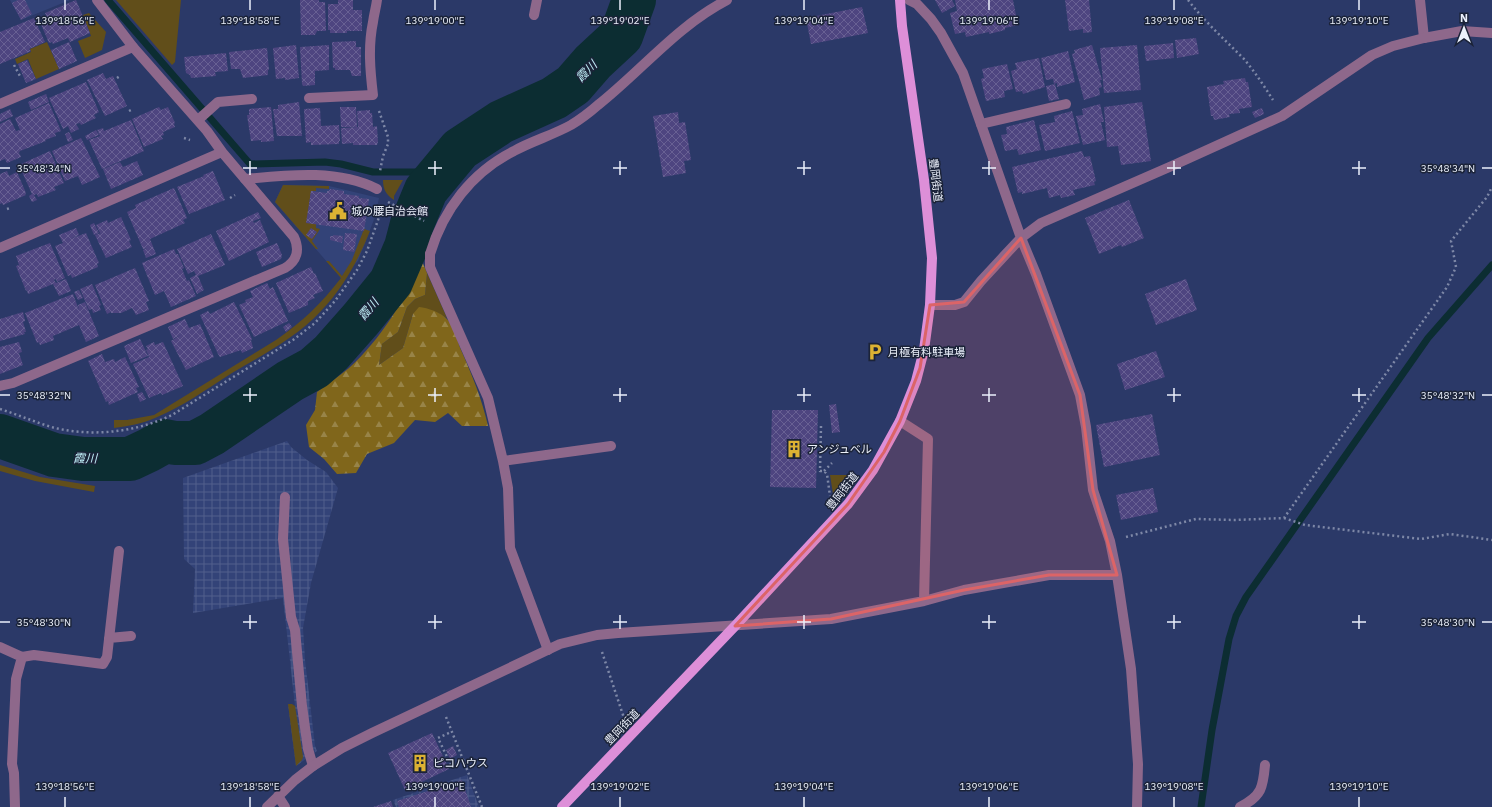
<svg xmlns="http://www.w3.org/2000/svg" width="1492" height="807" font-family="'IBM Plex Sans','Noto Sans JP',sans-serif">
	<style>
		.built { fill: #334378 }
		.industrial { fill: url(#industrial-grid) }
		.green { fill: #614e1a }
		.forest { fill: url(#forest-firs) }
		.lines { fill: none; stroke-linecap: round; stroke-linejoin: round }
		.stream { stroke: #0c2d32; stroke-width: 7 }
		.river { stroke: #0c2d32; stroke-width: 44 }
		.building { fill: url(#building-cross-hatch) }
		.path { stroke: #7e88a7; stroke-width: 2.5; stroke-dasharray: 2 3; stroke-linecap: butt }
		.service { stroke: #8e688b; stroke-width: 10 }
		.minor { stroke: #8e688b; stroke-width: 10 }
		.primary { stroke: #dd8fd8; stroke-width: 10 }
		.marked { fill: #dc6467; fill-opacity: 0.2; stroke: #dc6467; stroke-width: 3; stroke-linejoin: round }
		.ticks { fill: none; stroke: #ebf0fb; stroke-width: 1.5 }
		.labels { text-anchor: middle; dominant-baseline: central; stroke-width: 3; stroke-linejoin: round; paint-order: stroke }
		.street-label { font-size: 11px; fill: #ebf0fb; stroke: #1b2338 }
		.poi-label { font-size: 11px; fill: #ebf0fb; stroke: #1b2338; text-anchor: start }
		.water-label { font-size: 12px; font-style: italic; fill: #beeef6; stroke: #1b2338 }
		.ticks-label { font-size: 10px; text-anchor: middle; fill: #ebf0fb; stroke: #1b2338; stroke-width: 3; stroke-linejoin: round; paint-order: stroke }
	</style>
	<defs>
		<pattern id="industrial-grid" width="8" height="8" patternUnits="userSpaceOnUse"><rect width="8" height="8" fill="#334378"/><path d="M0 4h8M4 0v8" fill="none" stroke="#515e8c"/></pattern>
		<pattern id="forest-firs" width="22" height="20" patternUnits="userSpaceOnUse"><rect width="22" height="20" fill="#80661b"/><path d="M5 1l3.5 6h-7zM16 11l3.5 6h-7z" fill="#988448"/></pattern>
		<pattern id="building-cross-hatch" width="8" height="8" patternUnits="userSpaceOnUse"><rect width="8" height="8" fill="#4e4580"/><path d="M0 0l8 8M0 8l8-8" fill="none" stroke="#686093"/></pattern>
	</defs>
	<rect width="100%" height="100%" fill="#2b3968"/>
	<path class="built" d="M10,0H70L21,20Z
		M283,185L329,186L379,198L375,217L358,261L341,278L275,202Z"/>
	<path class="industrial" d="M287,441L291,447L307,460L326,472L338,488L311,583L303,628L305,660L315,746L317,751L296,766L288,704L295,706L283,598L193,613L195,569L184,559L183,478Z
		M467,775L479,807H396L393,800Z"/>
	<path class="green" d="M116,0H181L175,62L172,65Z
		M89,13L106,32L102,50L85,58L78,41L91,36L83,15Z
		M47,42L59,69L36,79L28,59L17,64L15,59L31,52L30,49Z
		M383,180H403L394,196V200C386,195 383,189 383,180Z
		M283,185L329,186V189L316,188V191H311L307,222L316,224V228L320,229L312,241L318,249H316L275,202Z
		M364,229L370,231C358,261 343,288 321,311C296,338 262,355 232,373C207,389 182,407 155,418C142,424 128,426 114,428V420H127L154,415L276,340C303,321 321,304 341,278L326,261H329L342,276L352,260Z
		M427,273L447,318L438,313L413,314L403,348L379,365L382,344L398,332L407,307L415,299L425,295Z
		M0,465L40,477L95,486L94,492L35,481L0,471Z
		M830,475H848L849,476L834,495L833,494Z
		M288,704H292L295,706L303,757L302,760L296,766Z"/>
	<path class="forest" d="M421,259L427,273L425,295L415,299L407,307L398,332L382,344L379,365L403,348L413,314L419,307C428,308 440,312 447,319C454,327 457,340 461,350C472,375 482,399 488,426H462L448,413L435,422L415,420L394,443L367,454L356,473L337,474L324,459L309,447L306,425L315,410L317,392C328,384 339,376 349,368C381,339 406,299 421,259Z"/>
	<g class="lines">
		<path class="stream" d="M108,0L250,164L325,162L341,164L373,172H420L437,176
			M1201,807L1212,730L1229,639L1236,616L1246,597L1428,338L1492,265"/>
		<path class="river" d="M0,436L54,455L83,459H130L149,450L165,441L175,443H195L212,434L290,381L314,368L331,353L361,319L391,282L406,247L412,224L426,190L460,149L501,122L554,98L573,85L593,62L621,36L634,0"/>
	</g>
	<path class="building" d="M18,0H25L32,14L21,20L12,3Z
		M76,0L90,33L70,42L68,38L53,44L52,42L49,43L40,22L48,20L45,13Z
		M300,0H319V2H325L326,31H317L315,35H301Z
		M338,0H353V10H362V31H347V33H330V30H328V4H338Z
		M935,0H952L955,6L942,13Z
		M955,0H1013L1018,25L1005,28V30L989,34V32L966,37L965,32L955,34L950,13L957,11Z
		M1065,0H1089L1092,32L1083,33V29L1069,31Z
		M862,7L868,33L811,44L806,18Z
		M34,18L45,42L29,49L31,51L0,64V32Z
		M1196,38L1199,54L1177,58L1175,40Z
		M356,41V47H361V76H352L350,70H335V68H333L332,42Z
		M69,42L77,61L59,69L51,50Z
		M1173,43L1174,58L1146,61L1144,46Z
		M296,45L299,78L285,80V78L276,79L273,48Z
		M329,45V70L315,71V85L303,86L302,84L300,47Z
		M1092,45L1102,80H1100L1102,87L1099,88L1100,95L1084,100L1072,54L1075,53L1074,50Z
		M1137,45L1141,90L1104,93L1100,48Z
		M267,48L269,70H268V75L243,78L240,69H231L229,52Z
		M1068,51L1075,82L1057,87V83L1054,84L1053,79L1046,80L1041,58Z
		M226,53L228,71L215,72L216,76L191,78L190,75L186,73L184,57Z
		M1039,58L1045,87L1023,94L1022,91L1016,92L1011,71L1017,69L1015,63Z
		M27,60L36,79L26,83L18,64Z
		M1007,64L1013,89L1004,91L1005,97L986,101L981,79L984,78L982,69Z
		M103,73L106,79L113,76L127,106L105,116L87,80Z
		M1245,78L1246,82H1248L1252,107L1239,109L1240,113L1229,114L1230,117L1214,120L1213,116H1211L1207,87L1224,84L1223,81Z
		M86,82L99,112L94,115L96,118L81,125L80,123L76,124L79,129L71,133L68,126L63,129L49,98Z
		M1055,84L1059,99L1049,101L1046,86Z
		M46,94L49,102L31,110L28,102Z
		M299,102L302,136H277L273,109H278V105Z
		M1142,102L1151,161L1121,165L1118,146L1107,147L1104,107Z
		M49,103L61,131L55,133L56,136L45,140L46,141L20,151L19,153L21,157L7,163L5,159L0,161V124L10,119L16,131L20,130L15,118Z
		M1100,104L1104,122H1101L1105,140L1083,145L1076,116L1083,115L1082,109Z
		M159,107L161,110L168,107L175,123L174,124L175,127L163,132L164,135L161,136L163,139L144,147L132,119Z
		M271,107L274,141L261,142V140L251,141L247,115H249V109Z
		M340,107H356L357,127H341Z
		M320,108L321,126L339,125L340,141H339V144L311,145V142L306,143L304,109Z
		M1262,108L1264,114L1255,118L1252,112Z
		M10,109L13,116L0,122V114Z
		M370,110V113H372L373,127L377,126L378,142L377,145H353V143L342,144L341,128L358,127L357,111Z
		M1072,111L1080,143L1045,151L1039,125L1055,122L1054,116Z
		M678,112L679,123L685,122L691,160L684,161L686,173L663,177L653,116Z
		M131,120L144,151L102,169L89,140L100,136L97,130L103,128L104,131Z
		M1034,120L1041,150L1019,155L1017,149L1005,151L1001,135L1007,134L1006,127Z
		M96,130L99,135L87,140L85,136Z
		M69,132L73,140L68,142L65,134Z
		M81,138L100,177L82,185L78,176L65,181L52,151Z
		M50,151L64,183L54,187L56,190L38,197L37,194L34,195L37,200L32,202L29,196L32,194L19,165Z
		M1082,151L1084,157L1090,156L1096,181L1094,182L1095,185L1073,190L1075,195L1061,198L1060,195L1049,198L1047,188L1022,194V192L1018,193L1012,167Z
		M137,161L143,175L111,189L103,169L120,162L123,167Z
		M7,171L9,176L17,172L26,193L25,194L26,195L3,205L2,203L0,204V174Z
		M213,171L225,200L189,214L177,187L204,176L203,175Z
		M174,188L187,218L183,220L185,223L150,239L156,254L146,258L143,250L147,248L143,249L127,212L136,208L140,218L135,205Z
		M330,189L344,191V194L359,196V198L369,199L364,231L306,223L311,191L327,193V191H329Z
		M1129,200L1144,238L1122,247L1121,245L1099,254L1085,218Z
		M258,212L261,218L253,221L254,223L260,220L269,242L229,261L216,231Z
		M121,217L131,240L129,241L132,247L106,258L95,235L101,233H100L96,225L107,220L108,223Z
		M94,223L99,233L94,235L90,225Z
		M76,228L79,235L70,239L86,233L99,263L97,264L98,267L72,278L71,275L68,276L55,246L63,243L59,235Z
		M311,228L317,232L312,239L306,235Z
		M345,233L357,234L354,252L343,250Z
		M211,234L225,265L198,276L204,290L197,294L190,278L196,275L194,271L188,274L177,249Z
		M333,235L343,236L342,243L330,240V236H333Z
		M50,243L65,278L57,282L56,279L54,280L56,283L66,279L71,291L59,296L53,284L28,294L27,290L26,291L16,266L19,265L16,256Z
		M277,243L282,255L281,259L262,267L256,252Z
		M174,249L176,254H178L184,268L182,269L187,281L189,280L196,296L171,307L164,291L155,295L142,263Z
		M311,267L314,274L315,273L323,291L313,295L315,298L308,301V305L289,313L276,283Z
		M135,268L149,301L146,302L149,310L136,315L132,308L121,313H111V312L107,314L95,285Z
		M1186,279L1197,310L1156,325L1145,294Z
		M267,283L270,289L273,287L288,321L254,337L239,305L246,302L245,300L253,297L250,291Z
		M92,284L101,305L99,306L101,310L93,313L92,309L89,310L80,289Z
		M79,290L83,298L78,300L74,292Z
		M73,294L79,310L78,305L85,302L99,336L86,342L79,325L53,336L54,340L40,345L39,342L37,343L25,313Z
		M234,302L252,339L251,340L253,348L242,353L241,350L220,357L218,354L200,315L208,311L210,314Z
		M23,312L25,321L23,322L26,332H24L25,334L0,341V319Z
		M185,319L189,328L200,324L214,357L186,370L171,341L182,334L173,339L168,327Z
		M289,323L292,327L286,332L283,327Z
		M140,339L148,356L131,363L124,346Z
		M19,342L22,352L19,353L23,365L0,374V347Z
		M154,342L155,345L163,342L183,386L162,395L161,393L149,398L133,364L149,357L146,350L148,349L146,346Z
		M1156,351L1165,377L1125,390L1117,364Z
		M102,354L105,362L114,359L115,362L125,357L139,387L136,388L138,392L109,405L108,401L106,402L88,361Z
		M142,392L146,399L140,402L137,394Z
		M836,404L840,432L832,433L829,405Z
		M772,410H818L816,488L770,487Z
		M1152,414L1160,455L1104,467L1096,425Z
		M1153,488L1158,512L1121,520L1116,495Z
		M432,733L449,769L405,790L388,753Z
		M453,746L457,755L450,759L446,750Z
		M462,780L471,807H399L397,801Z
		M391,801L393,807H373Z"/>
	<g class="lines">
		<path class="path" d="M1188,0C1205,22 1225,40 1244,59C1255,72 1264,86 1273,100
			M14,65L20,76
			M117,78L120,76
			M129,111L133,109
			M379,111L388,137V144L383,156L380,171
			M184,138L190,140
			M230,198L235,195
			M388,202L424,221
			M7,209L10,208
			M0,409C19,415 37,423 55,428C95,437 136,432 172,415L293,340L315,323L335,301L357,270L367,251L383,206
			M821,426L820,471H824L827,474L830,496
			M824,471L832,463
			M1284,518L1305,525L1421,539L1450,534L1492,540
			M1126,537L1196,519L1235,520L1284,518L1447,287L1456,267L1451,241L1487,197L1492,187
			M602,652L624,718
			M446,717L482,807
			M451,765L438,738L451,732"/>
		<path class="service" d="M97,0L133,47
			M1420,0L1424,38
			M534,15L537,0
			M309,98L373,95C370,70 368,46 373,22C374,14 376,8 377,0
			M198,120L218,102L252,99
			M981,124L1066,104
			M245,179C288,175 337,169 377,189
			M430,254V267L488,398L503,461L508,488L510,548L548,650
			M503,461L611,446
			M285,497L283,539L291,617L295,630L302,706L308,749L313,766
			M109,638L131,636
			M0,647L22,657
			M15,807L14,773L12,764L16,679L22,657L34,655L103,664L107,657L119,551
			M1240,807C1262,796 1263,787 1265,765"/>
		<path class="minor" d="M909,0L917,4L931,19L941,33L963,73L1021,238L1036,274L1080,395L1086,427L1093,490L1110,541L1117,575L1131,669L1138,764L1137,807
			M0,104L133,47L207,131L222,152L294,237C300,250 297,261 285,268L13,383L0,386
			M0,248L222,152
			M430,254C443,210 472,172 514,151C532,141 553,135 571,125C581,119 590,112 598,105C642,70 677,26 727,0
			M930,305H955L964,302L981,281L1005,255L1021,238L1041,223L1174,165L1282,116L1372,55L1393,46L1424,38L1462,31L1492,33
			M900,421L928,439L924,601
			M278,796L285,807
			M267,807L295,780L313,766L342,748L372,733L560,644L597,635L618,633L831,619L924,601L964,590L1049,575H1117"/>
		<path class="primary" d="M562,807L735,626L848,504L873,470L900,421L916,381L924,350L930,305L932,258L924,180L902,26L900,0"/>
	</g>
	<path class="marked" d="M1021,238L1080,395L1093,490L1117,575H1049L964,590L831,619L735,626L848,504L884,452L900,421L920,368L930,305L964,302Z"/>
	<path class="ticks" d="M65,0V10M250,0V10M435,0V10M620,0V10M804,0V10M989,0V10M1174,0V10M1359,0V10M250,161V175M435,161V175M620,161V175M804,161V175M989,161V175M1174,161V175M1359,161V175M0,168H10M243,168H257M428,168H442M613,168H627M797,168H811M982,168H996M1167,168H1181M1352,168H1366M1482,168H1492M250,388V402M435,388V402M620,388V402M804,388V402M989,388V402M1174,388V402M1359,388V402M0,395H10M243,395H257M428,395H442M613,395H627M797,395H811M982,395H996M1167,395H1181M1352,395H1366M1482,395H1492M250,615V629M435,615V629M620,615V629M804,615V629M989,615V629M1174,615V629M1359,615V629M0,622H10M243,622H257M428,622H442M613,622H627M797,622H811M982,622H996M1167,622H1181M1352,622H1366M1482,622H1492M65,797V807M250,797V807M435,797V807M620,797V807M804,797V807M989,797V807M1174,797V807M1359,797V807"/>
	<defs>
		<g id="civic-bare" transform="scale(1.38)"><path d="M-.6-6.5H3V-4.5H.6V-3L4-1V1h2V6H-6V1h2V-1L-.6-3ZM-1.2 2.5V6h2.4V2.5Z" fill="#dcb233" stroke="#1b2338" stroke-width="2.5" paint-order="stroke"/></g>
		<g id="parking-bare" transform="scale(1.38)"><path d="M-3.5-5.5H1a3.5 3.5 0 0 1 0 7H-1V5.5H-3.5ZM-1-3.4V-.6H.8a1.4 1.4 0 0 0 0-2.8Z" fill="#dcb233" stroke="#1b2338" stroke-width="2.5" paint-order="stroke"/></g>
		<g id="building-bare" transform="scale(1.38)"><path d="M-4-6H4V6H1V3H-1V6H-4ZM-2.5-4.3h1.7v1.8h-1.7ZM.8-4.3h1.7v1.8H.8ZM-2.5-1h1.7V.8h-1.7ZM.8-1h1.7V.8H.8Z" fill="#dcb233" stroke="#1b2338" stroke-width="2.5" paint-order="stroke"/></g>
	</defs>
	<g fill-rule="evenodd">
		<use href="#civic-bare" x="338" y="211"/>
		<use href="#parking-bare" x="875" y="352"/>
		<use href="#building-bare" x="794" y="449"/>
		<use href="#building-bare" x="420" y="763"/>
	</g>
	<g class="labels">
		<g class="street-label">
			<text transform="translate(936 180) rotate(83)">豊岡街道</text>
			<text transform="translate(842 491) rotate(-52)">豊岡街道</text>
			<text transform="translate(622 727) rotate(-46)">豊岡街道</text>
		</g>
		<g class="poi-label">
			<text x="351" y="211">城の腰自治会館</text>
			<text x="888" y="352">月極有料駐車場</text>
			<text x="807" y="449">アンジュベル</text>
			<text x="433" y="763">ピコハウス</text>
		</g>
		<g class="water-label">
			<text transform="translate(586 71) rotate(-45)">霞川</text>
			<text transform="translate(368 309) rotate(-50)">霞川</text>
			<text transform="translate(85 458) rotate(1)">霞川</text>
		</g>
	</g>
	<g class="ticks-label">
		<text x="65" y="24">139°18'56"E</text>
		<text x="250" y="24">139°18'58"E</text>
		<text x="435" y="24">139°19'00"E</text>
		<text x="620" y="24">139°19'02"E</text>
		<text x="804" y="24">139°19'04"E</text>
		<text x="989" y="24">139°19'06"E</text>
		<text x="1174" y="24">139°19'08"E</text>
		<text x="1359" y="24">139°19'10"E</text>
		<text x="44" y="172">35°48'34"N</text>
		<text x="1448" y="172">35°48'34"N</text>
		<text x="44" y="399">35°48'32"N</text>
		<text x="1448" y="399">35°48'32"N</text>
		<text x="44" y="626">35°48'30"N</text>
		<text x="1448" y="626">35°48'30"N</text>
		<text x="65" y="790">139°18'56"E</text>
		<text x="250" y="790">139°18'58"E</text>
		<text x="435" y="790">139°19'00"E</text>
		<text x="620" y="790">139°19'02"E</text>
		<text x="804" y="790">139°19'04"E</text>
		<text x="989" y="790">139°19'06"E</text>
		<text x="1174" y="790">139°19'08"E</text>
		<text x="1359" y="790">139°19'10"E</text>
	</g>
	<g transform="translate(1464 28)" stroke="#1b2338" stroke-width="3" paint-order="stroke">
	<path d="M0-3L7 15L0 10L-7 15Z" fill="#ebf0fb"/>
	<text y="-6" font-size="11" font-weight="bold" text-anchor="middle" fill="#ebf0fb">N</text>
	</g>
</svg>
